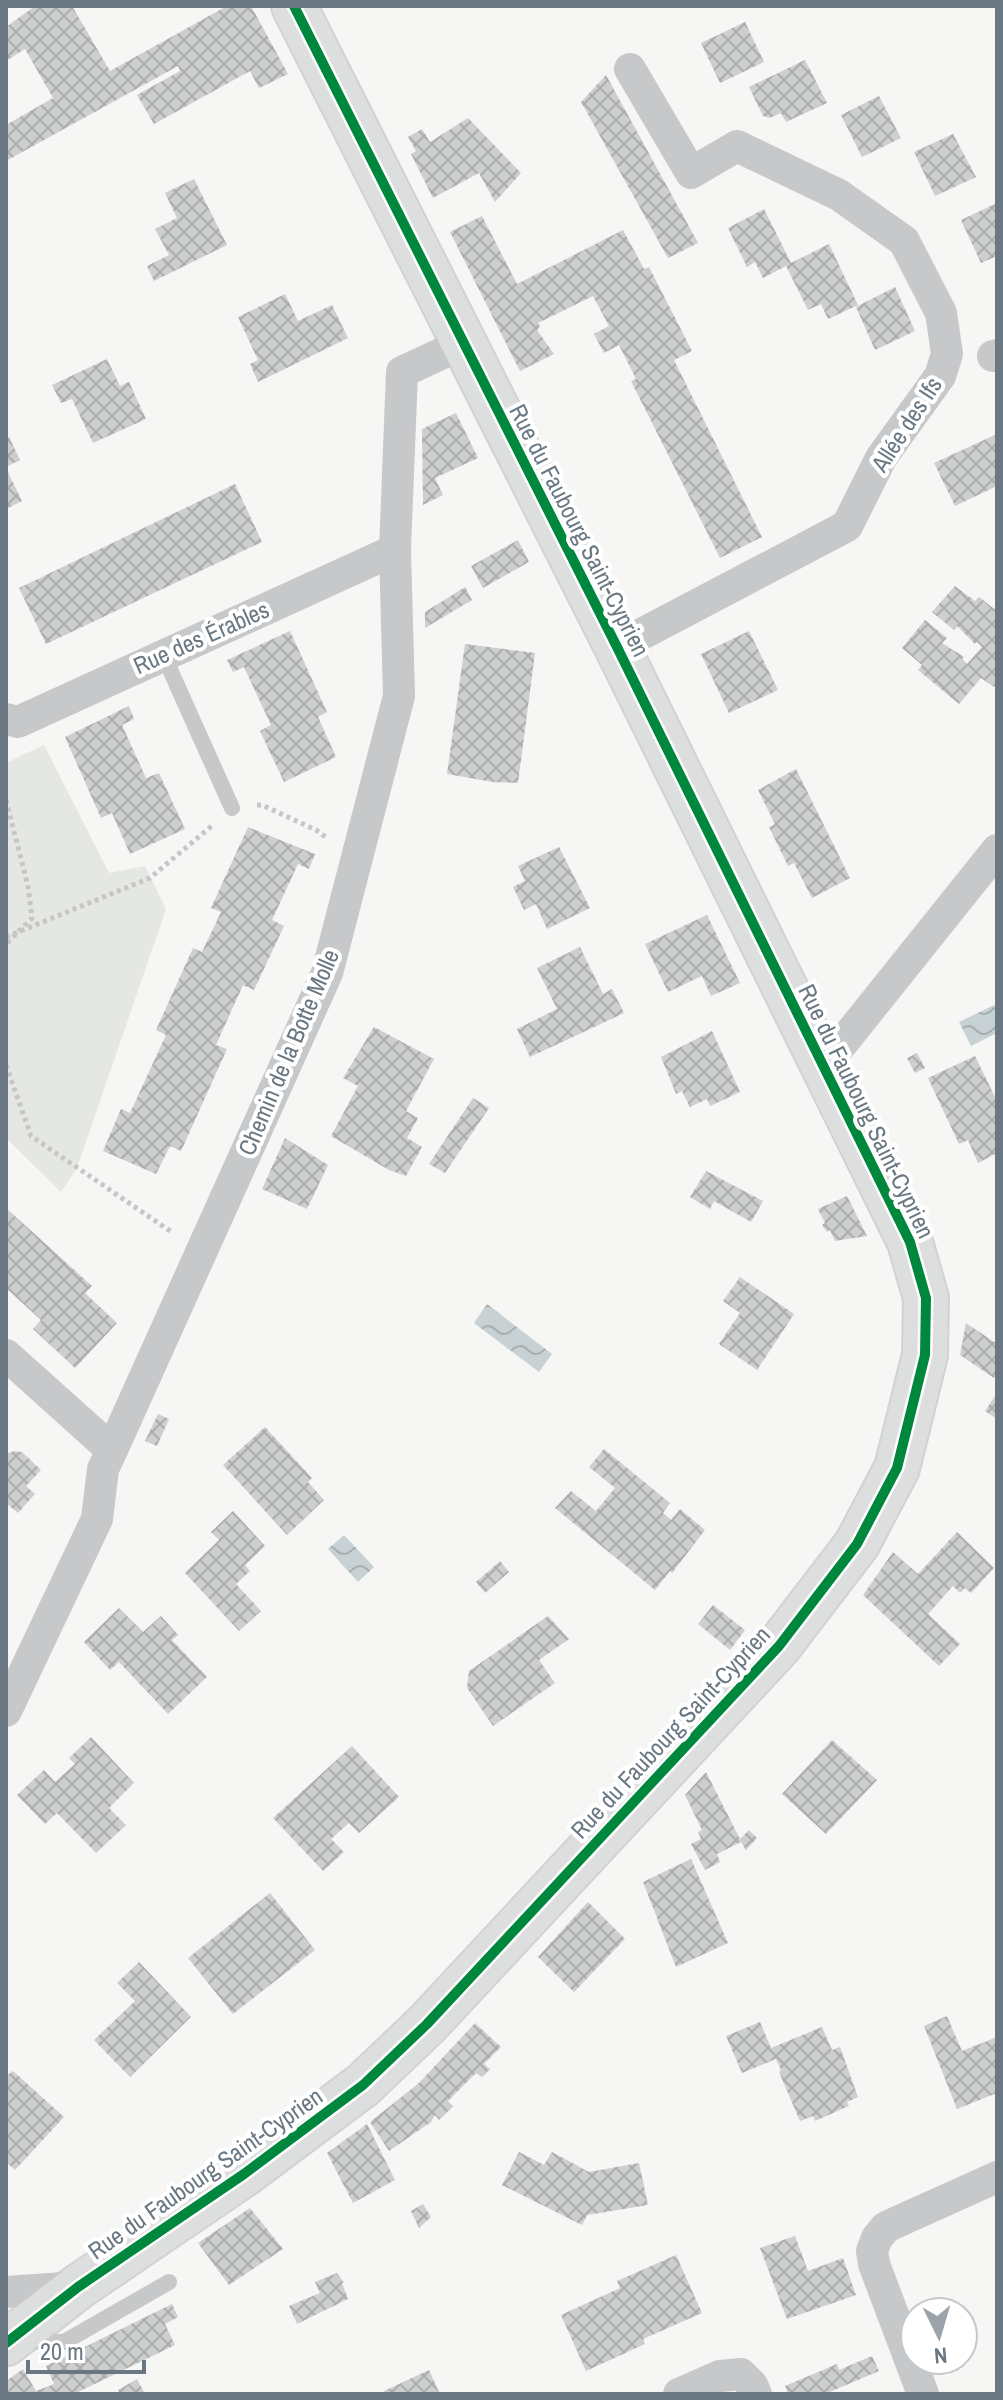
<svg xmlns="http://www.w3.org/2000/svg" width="1003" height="2400" font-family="'Archivo Narrow',sans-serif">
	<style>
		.grass { fill: #e5e7e3 }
		.water { fill: url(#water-waves) }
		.building { fill: url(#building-cross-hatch) }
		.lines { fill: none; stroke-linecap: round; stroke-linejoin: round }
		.secondary-casing { stroke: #d1d2d2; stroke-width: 48 }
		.path { stroke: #c5c6c7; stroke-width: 5; stroke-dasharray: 4 4; stroke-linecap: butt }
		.lane { stroke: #c7c8c9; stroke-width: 16 }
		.street { stroke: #c7c8c9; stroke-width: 32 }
		.secondary { stroke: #dddede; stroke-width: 44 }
		.cycleway-casing { stroke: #fff; stroke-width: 15 }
		.cycleway { stroke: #00873e; stroke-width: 10 }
		.labels { text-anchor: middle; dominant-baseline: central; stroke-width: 8; stroke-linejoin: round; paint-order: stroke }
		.street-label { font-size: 24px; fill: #697882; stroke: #fff }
	</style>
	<defs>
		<pattern id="water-waves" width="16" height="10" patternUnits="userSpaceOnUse" patternTransform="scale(2)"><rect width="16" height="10" fill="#c8d1d3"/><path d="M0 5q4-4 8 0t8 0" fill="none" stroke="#a6aeb1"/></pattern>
		<pattern id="building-cross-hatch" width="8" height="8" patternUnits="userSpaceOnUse" patternTransform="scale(2)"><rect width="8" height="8" fill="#cdcece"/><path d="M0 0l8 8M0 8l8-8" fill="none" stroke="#aaacad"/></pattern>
	</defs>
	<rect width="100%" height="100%" fill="#f6f6f5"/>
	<path class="grass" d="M44,745L109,873L145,866L166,909L77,1168L61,1192L6,1138V763Z"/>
	<path class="water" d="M994,1005L997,1012V1033L971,1046L959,1022Z
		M487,1304L552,1354L539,1372L474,1323Z
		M344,1535L374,1567L358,1582L328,1549Z"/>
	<path class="building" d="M35,6H72L110,71L227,6H251L288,74L259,88L250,71L154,124L137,95L180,71L178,66L6,161V125L53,98L25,49L6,61V27Z
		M745,22L764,62L720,83L701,43Z
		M805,60L827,103L786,122L781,113L770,118L763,116L749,87Z
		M606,75L698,243L668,258L581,102Z
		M879,96L901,138L862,157L841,115Z
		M468,118L521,173L495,202L479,173L433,198L411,154L416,151L408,137L422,129L430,142Z
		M953,134L976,177L935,196L914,152Z
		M194,179L227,245L154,281L147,266L169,255L155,229L177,218L165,193Z
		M997,203V256L981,263L961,220Z
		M764,209L791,263L829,244L858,305L828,319L821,304L808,310L786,266L763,278L755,262L747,267L728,228Z
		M482,216L517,284L623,230L644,269L649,267L692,351L674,360L762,537L720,558L631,381L636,379L619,345L604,353L594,334L609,326L593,296L538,323L540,327L537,330L554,354L520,371L450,232Z
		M895,287L915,331L875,350L856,307Z
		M285,294L298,321L332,305L348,338L258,382L250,364L258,360L238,317Z
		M107,359L120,386L129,382L146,419L93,443L72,399L61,403L52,385Z
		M456,413L478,458L435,478L443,495L423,505L422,429Z
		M997,434V486L955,506L934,463Z
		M9,437L20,460L6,467V439Z
		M6,468L22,501L6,509Z
		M235,484L262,542L46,644L19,588Z
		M518,540L529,562L483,588L471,566Z
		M955,586L975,601L979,597L997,611V683L994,687L981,678L959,704L918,670L922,665L902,648L925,620L947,638L942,643L964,657L962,659L967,664L982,647L977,642L975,644L957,626L954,630L932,612Z
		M465,587L472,600L425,628V612Z
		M290,631L327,712L318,717L336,757L284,782L260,731L271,725L244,667L233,672L227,660Z
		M749,631L778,690L729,713L701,654Z
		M465,644L535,653L518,783L493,782L447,774Z
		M129,706L134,719L122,725L146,778L159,773L185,829L130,854L112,813L101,818L65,737Z
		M796,769L850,878L812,898L794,863L788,866L769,827L775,824L758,790Z
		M248,827L315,854L309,869L298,864L272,920L284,926L254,990L243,985L216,1045L227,1049L181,1151L170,1146L156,1174L103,1151L121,1109L130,1113L166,1035L156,1030L193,948L202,952L221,912L211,908Z
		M559,847L590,908L547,929L536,904L524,910L513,887L525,881L518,866Z
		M707,915L740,983L711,996L702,976L668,992L645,944Z
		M580,947L603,994L612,989L624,1013L530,1057L517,1029L557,1009L537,968Z
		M374,1027L434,1059L406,1111L418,1118L407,1138L422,1147L406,1176L389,1170L331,1136L358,1086L343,1078Z
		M712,1031L740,1092L710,1106L707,1099L690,1107L682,1091L676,1094L661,1057Z
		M917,1053L925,1068L915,1073L907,1058Z
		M975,1056L997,1101V1153L978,1163L968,1140L959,1144L928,1078Z
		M473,1098L489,1108L445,1173L429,1164Z
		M285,1138L328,1165L307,1209L262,1189Z
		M706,1171L763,1201L751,1222L714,1201L710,1209L690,1197Z
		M847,1196L867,1236L835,1241L830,1230L827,1232L822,1225L825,1223L818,1209Z
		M6,1208L92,1286L85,1293L117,1323L75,1368L33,1329L41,1320L6,1288Z
		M740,1277L794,1314L757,1370L719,1344L740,1313L723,1301Z
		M966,1323L997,1344V1374L994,1378L960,1355Z
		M997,1393V1419L985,1411Z
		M158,1414L169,1419L157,1446L145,1441Z
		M265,1427L312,1478L308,1482L324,1500L287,1535L223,1465Z
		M604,1449L670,1503L663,1513L671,1520L680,1509L705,1530L672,1573L670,1571L655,1590L555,1508L571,1491L596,1511L615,1488L589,1467Z
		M14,1451L22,1452L41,1470L26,1486L35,1494L18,1513L6,1503V1454Z
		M233,1511L265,1546L245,1565L250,1571L236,1584L261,1611L239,1631L185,1573L219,1540L211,1532Z
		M957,1532L994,1568L971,1593L965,1588L960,1593L953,1586L928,1614L960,1644L939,1666L863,1595L893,1552L918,1574Z
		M500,1561L509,1572L485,1593L476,1582Z
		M713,1605L745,1630L730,1650L698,1624Z
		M119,1608L143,1632L161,1616L178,1635L172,1640L207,1677L168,1714L119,1662L110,1670L84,1642Z
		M548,1616L569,1639L539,1660L555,1683L493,1726L467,1688L469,1671Z
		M91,1737L134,1783L109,1808L126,1825L96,1853L57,1813L45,1824L17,1795L44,1770L55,1782L75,1764L69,1758Z
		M832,1740L877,1780L826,1834L782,1794Z
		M352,1746L399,1797L359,1833L349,1823L331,1839L344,1852L323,1871L273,1818Z
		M706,1772L740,1839L749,1830L757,1838L746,1850L741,1842L717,1854L720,1862L705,1870L691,1844L701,1839L698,1832L702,1830L685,1795Z
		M691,1859L728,1943L676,1967L643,1882Z
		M270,1893L315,1950L233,2014L188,1958Z
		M588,1902L625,1939L574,1992L538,1957Z
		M139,1962L191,2017L130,2077L94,2040L135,2001L117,1983Z
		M947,2016L962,2051L997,2037V2093L957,2109L924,2026Z
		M760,2022L771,2048L822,2027L832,2050L840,2047L858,2097L847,2102L849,2106L815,2121L813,2116L800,2121L779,2072L781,2070L776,2059L742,2073L726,2036Z
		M475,2023L501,2047L484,2064L490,2069L482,2077L476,2073L448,2101L453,2106L439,2120L435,2115L431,2122L389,2151L370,2122L419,2083Z
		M13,2071L64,2117L15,2170L6,2162V2076Z
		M367,2124L395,2180L353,2203L327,2153Z
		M519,2152L544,2165L552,2152L589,2172L639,2163L648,2205L587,2215L582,2225L502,2185Z
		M423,2204L431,2217L419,2228L411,2211Z
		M250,2208L283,2249L229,2285L198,2243Z
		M795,2236L808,2271L843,2258L856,2295L787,2319L760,2248Z
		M676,2255L702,2313L643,2339L645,2344L586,2371L561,2315L620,2288L617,2281Z
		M337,2273L344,2283H342L348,2299L297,2324L289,2306L320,2293L315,2282Z
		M172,2304L178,2317L165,2324L175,2345L74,2394H6V2381L23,2369L36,2391L54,2384L46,2366Z
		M872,2356L879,2371L825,2394H788L785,2386L837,2364L839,2370Z
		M429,2370L440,2394H385L384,2391Z
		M137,2379L145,2394H120L118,2390Z"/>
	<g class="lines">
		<g class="secondary-casing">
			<path id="secondary" d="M6,2343L78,2287L244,2174L363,2085L427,2024L779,1646L857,1544L897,1468L925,1355L926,1298L910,1242L617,647L294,6"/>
		</g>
		<path class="path" d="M6,800L28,886L32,918L6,944
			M257,805H262L316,830L327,838
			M6,937L150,878L214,824
			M6,1065L31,1136L173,1233"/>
		<path class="lane" d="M163,654L232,808
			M22,2341L64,2342L169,2282"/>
		<path class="street" d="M993,356L997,355
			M617,647L847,526L881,458L940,376L947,354L941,313L904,241L839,195L737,146L691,173L630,69
			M6,719L18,722L395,550
			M824,1066L997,850
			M6,1355L112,1450
			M6,1711L97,1519L103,1469L112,1450L327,973L399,696L395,550L402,372L464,343
			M6,2292L78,2287
			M679,2394L720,2376L741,2374L752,2385L756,2394
			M923,2394L874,2264L872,2251L877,2238L886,2227L997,2177"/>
		<use href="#secondary" class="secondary"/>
		<g class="cycleway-casing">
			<path id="cycleway" d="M6,2343L78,2287L244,2174L363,2085L427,2024L779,1646L857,1544L897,1468L925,1355L926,1298L910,1242L617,647L294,6"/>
		</g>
		<use href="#cycleway" class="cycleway"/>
	</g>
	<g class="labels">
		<g class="street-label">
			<text transform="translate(906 424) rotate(-57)">Allée des Ifs</text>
			<text transform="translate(580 530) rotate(63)">Rue du Faubourg Saint-Cyprien</text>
			<text transform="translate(201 637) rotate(-24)">Rue des Érables</text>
			<text transform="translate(288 1052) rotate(-67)">Chemin de la Botte Molle</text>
			<text transform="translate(867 1111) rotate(64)">Rue du Faubourg Saint-Cyprien</text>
			<text transform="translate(670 1732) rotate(-47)">Rue du Faubourg Saint-Cyprien</text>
			<text transform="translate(205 2173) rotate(-35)">Rue du Faubourg Saint-Cyprien</text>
		</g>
	</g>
	<rect width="1003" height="2400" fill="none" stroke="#697882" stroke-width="16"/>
	<g transform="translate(939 2336) rotate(175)"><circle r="38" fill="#ffffff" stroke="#c3c9cd" stroke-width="2"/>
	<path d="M0-6L14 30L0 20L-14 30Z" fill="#9aa4aa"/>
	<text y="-12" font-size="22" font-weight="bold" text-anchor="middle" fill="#697882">N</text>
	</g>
	<path d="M28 2360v12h116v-12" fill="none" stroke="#697882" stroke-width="4"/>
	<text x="40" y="2360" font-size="24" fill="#697882" stroke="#ffffff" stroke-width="6" paint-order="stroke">20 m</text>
</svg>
